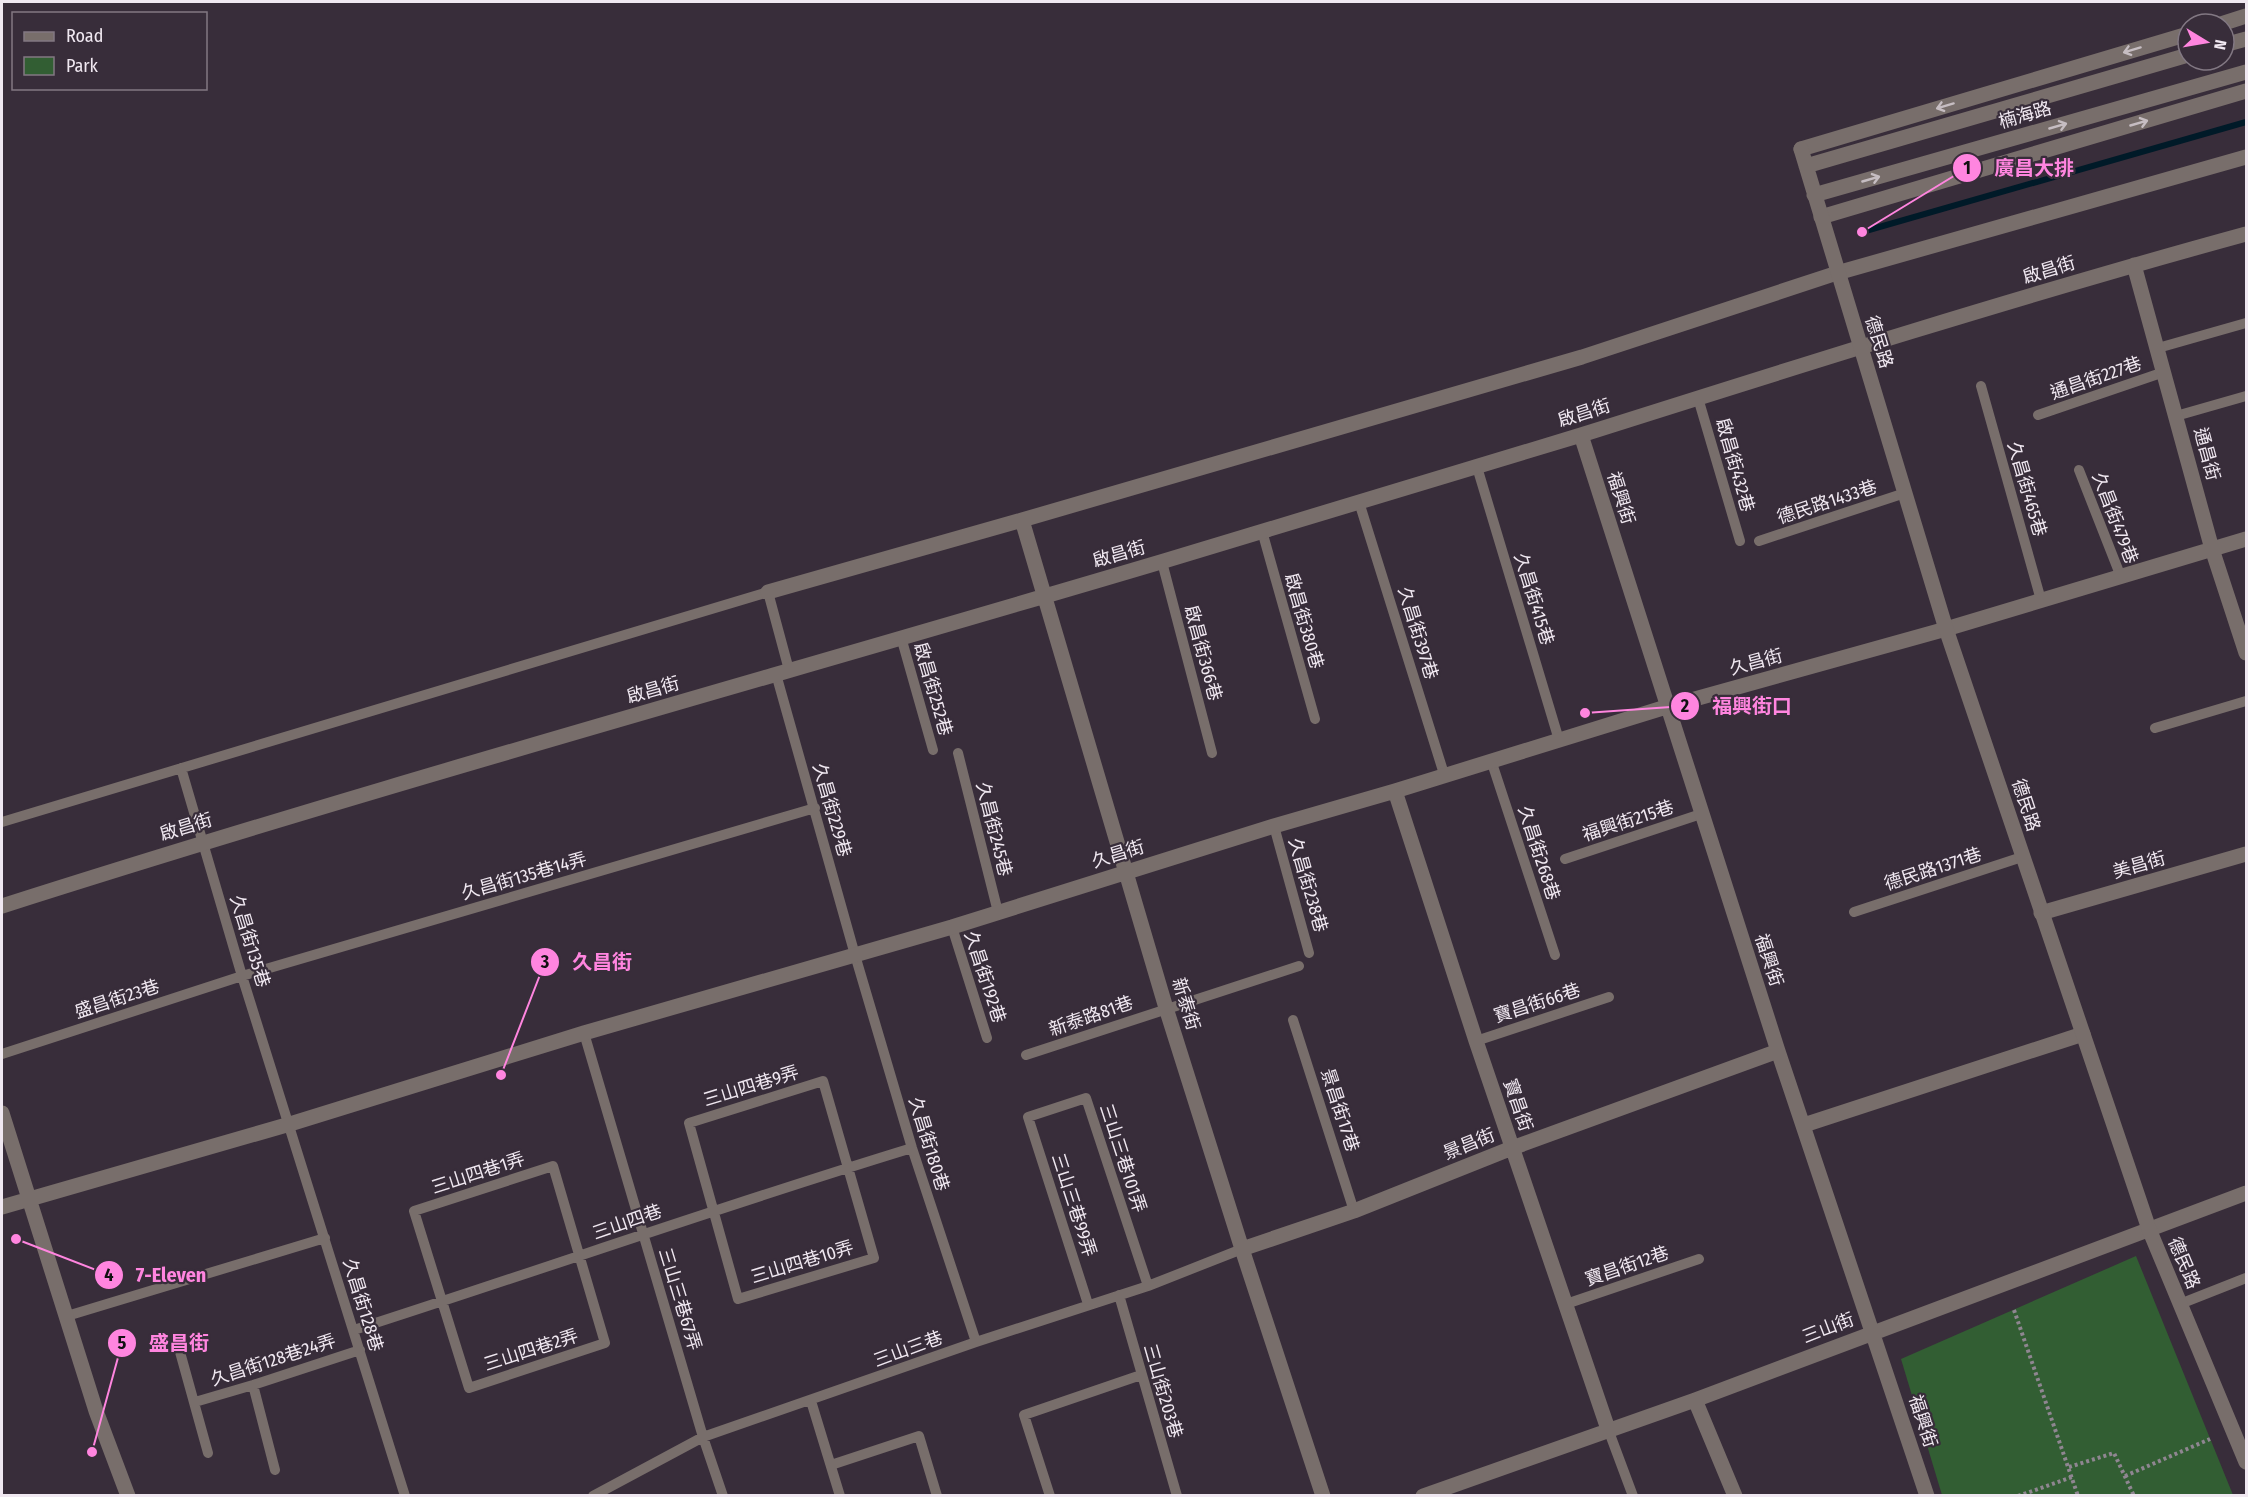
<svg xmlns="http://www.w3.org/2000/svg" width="2248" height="1497" font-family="'Fira Sans Condensed','Noto Sans TC',sans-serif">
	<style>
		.green { fill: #325e33 }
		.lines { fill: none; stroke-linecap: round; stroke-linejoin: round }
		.stream { stroke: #001a28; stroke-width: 6 }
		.path { stroke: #8f8691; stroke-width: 4; stroke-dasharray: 3 3; stroke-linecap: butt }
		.service { stroke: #786e6b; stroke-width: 10 }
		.minor { stroke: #786e6b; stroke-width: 15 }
		.tertiary { stroke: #786e6b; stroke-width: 15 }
		.oneway { stroke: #c6bdc2 }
		.labels { text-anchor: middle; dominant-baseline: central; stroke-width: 4.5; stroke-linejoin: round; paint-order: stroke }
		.street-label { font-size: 18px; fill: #f0e8f1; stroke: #382d3a }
		.leader { fill: none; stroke: #ff85df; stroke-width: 2 }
		.callout-dot { fill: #ff85df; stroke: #382d3a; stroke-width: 2 }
		.mark-label { font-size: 18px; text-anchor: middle; font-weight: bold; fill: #111 }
		.callout-label { font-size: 20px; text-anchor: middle; font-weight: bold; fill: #ff85df; stroke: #382d3a; stroke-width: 4.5; stroke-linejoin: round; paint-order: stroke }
	</style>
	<rect width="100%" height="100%" fill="#382d3a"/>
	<path class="green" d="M2136,1256L2233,1495H1942L1901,1359Z"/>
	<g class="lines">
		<path class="stream" d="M1862,232L2246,122"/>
		<path class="path" d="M2014,1310L2078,1496
			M2069,1467L2114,1453L2134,1496
			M2125,1476L2210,1439
			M2018,1496L2072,1477"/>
		<path class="service" d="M2158,348L2246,323
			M1981,386L2041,600
			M1698,398L1740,541
			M2038,415L2164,372
			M2176,416L2246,396
			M1477,467L1559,740
			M2079,470L2121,577
			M1359,502L1444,774
			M1262,531L1315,719
			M1759,541L1905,493
			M1162,562L1212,753
			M901,637L933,750
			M776,674L855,955L912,1148L976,1342
			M2155,728L2246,701
			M958,753L998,912
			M1491,760L1555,955
			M181,768L242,976L405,1496
			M2,822L768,592L789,670
			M1274,826L1309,953
			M1565,859L1701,814
			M1854,912L2022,857
			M952,927L987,1038
			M1293,1020L1354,1211
			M584,1033L703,1437L723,1496
			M1476,1041L1609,997
			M2,1054L242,976L815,808
			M1026,1055L1299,966
			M823,1081L874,1258L738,1299L689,1123Z
			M553,1166L605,1343L469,1388L414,1211Z
			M1119,1295L1177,1496
			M1088,1304L1028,1117L1086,1098L1148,1286
			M1566,1304L1699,1259
			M2180,1304L2246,1278
			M67,1316L325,1238
			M354,1330C541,1270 725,1205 912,1148
			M180,1352L208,1453
			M253,1385L275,1470
			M811,1401L840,1496
			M195,1402L253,1385L360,1350
			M1608,1429L1633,1496
			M831,1465L919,1436L937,1496
			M593,1496L703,1437L976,1342L1148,1286L1242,1249
			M1050,1496L1024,1415L1141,1375"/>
		<path class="minor" d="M2221,24L2246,16
			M1801,149L2188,34
			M1821,217L2246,91
			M2134,265L2212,549L2246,653
			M1581,435L1778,1051L1927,1496
			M1022,520L1166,1008L1242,1249L1323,1496
			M768,592L1022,520L1582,357L1837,273L2246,157
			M1395,791L1476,1041L1608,1429
			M2,906C387,783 777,676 1164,561C1304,520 1443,478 1581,435C1802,365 2023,295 2246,234
			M2041,913L2246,854
			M2,1113L96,1411L128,1496
			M1804,1125L2083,1034
			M2,1207L290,1124L584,1033L952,927L1274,826L1395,791L1666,707L1946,629L2246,539
			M1242,1249L1354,1211L1512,1148L1778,1051
			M1695,1400L1735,1496
			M1423,1496L1695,1400L2246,1193"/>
		<path class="tertiary" d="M2224,45L2246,39
			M1801,149L1946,629L2149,1229L2246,1462
			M1806,166L2188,55
			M1814,195L2246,72"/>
	</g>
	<defs><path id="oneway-shaft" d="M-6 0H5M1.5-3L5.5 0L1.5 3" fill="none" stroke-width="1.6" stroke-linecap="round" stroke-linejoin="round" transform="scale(1.5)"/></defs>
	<g class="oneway">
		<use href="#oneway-shaft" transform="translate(2132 50) rotate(163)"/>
		<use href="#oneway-shaft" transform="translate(1945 106) rotate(163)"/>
		<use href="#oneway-shaft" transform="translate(2139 123) rotate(-16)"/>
		<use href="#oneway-shaft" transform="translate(2058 126) rotate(-16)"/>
		<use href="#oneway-shaft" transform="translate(1871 179) rotate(-16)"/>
	</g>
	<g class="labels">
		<g class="street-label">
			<text transform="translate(2025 115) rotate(-16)">楠海路</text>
			<text transform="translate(2049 270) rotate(-17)">啟昌街</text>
			<text transform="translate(1879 342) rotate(73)">德民路</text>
			<text transform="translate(2096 378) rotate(-19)">通昌街227巷</text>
			<text transform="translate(1584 413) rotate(-18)">啟昌街</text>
			<text transform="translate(2207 454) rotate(75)">通昌街</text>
			<text transform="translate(1735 465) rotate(74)">啟昌街432巷</text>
			<text transform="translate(2027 489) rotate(74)">久昌街465巷</text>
			<text transform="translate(1621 498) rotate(73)">福興街</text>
			<text transform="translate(1827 502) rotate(-18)">德民路1433巷</text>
			<text transform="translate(2115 518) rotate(69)">久昌街479巷</text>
			<text transform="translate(1119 554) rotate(-16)">啟昌街</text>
			<text transform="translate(1534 599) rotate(73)">久昌街415巷</text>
			<text transform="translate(1304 621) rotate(74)">啟昌街380巷</text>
			<text transform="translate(1418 633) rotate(73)">久昌街397巷</text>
			<text transform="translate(1203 653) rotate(75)">啟昌街366巷</text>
			<text transform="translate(1756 662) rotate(-15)">久昌街</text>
			<text transform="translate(933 689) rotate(74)">啟昌街252巷</text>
			<text transform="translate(653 690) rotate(-16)">啟昌街</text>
			<text transform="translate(2026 805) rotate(72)">德民路</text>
			<text transform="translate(832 810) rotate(74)">久昌街229巷</text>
			<text transform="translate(1628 821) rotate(-18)">福興街215巷</text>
			<text transform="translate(186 827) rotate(-17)">啟昌街</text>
			<text transform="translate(994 829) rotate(76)">久昌街245巷</text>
			<text transform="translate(1539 853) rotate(72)">久昌街268巷</text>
			<text transform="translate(1118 854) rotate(-17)">久昌街</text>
			<text transform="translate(2139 865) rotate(-16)">美昌街</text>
			<text transform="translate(1933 869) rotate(-18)">德民路1371巷</text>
			<text transform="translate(524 876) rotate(-16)">久昌街135巷14弄</text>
			<text transform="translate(1308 885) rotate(74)">久昌街238巷</text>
			<text transform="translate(250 941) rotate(73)">久昌街135巷</text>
			<text transform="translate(1769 960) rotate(72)">福興街</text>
			<text transform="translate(985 977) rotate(72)">久昌街192巷</text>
			<text transform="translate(117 999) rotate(-18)">盛昌街23巷</text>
			<text transform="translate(1537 1003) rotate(-18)">寶昌街66巷</text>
			<text transform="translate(1186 1004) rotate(73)">新泰街</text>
			<text transform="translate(1091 1016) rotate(-19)">新泰路81巷</text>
			<text transform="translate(751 1086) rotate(-17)">三山四巷9弄</text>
			<text transform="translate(1518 1105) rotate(71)">寶昌街</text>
			<text transform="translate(1340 1110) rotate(72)">景昌街17巷</text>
			<text transform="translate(929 1144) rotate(73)">久昌街180巷</text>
			<text transform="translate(1469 1144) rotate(-22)">景昌街</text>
			<text transform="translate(1123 1158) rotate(72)">三山三巷101弄</text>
			<text transform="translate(478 1173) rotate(-18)">三山四巷1弄</text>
			<text transform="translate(1074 1205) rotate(72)">三山三巷99弄</text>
			<text transform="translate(627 1222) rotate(-19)">三山四巷</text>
			<text transform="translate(802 1262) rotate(-17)">三山四巷10弄</text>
			<text transform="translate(2184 1263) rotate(67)">德民路</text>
			<text transform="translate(1627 1266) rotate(-19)">寶昌街12巷</text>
			<text transform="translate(680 1299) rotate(73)">三山三巷67弄</text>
			<text transform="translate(363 1305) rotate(73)">久昌街128巷</text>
			<text transform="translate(1828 1328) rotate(-21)">三山街</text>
			<text transform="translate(908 1349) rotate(-20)">三山三巷</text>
			<text transform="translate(531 1350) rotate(-18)">三山四巷2弄</text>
			<text transform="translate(273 1360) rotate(-18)">久昌街128巷24弄</text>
			<text transform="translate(1163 1391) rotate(74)">三山街203巷</text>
			<text transform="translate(1923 1421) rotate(72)">福興街</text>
		</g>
	</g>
	<path class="leader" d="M1862 232L1967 168M1585 713L1685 706M501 1075L545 962M16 1239L109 1275M92 1452L122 1343"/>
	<g class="callout-dot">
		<circle cx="1862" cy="232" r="6"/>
		<circle cx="1585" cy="713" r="6"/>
		<circle cx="501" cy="1075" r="6"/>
		<circle cx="16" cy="1239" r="6"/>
		<circle cx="92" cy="1452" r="6"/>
		<circle cx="1967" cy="168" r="15"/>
		<circle cx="1685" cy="706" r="15"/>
		<circle cx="545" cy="962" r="15"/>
		<circle cx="109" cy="1275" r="15"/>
		<circle cx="122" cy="1343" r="15"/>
	</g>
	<g class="mark-label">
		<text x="1967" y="174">1</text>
		<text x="1685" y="712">2</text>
		<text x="545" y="968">3</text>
		<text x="109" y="1281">4</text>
		<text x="122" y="1349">5</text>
	</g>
	<g class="callout-label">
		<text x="2034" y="175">廣昌大排</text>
		<text x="1752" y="713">福興街口</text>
		<text x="602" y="969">久昌街</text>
		<text x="171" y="1282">7-Eleven</text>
		<text x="179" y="1350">盛昌街</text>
	</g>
	<rect width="2248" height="1497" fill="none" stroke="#f0e8f1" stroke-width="6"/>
	<rect x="12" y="12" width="195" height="78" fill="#382d3a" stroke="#827883" stroke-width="1.5"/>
	<rect x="24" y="32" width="30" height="9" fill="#786e6b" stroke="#827883" stroke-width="1.5"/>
	<text x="66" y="42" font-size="18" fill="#f0e8f1">Road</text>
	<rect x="24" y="57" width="30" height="18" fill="#325e33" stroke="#827883" stroke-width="1.5"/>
	<text x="66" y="72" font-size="18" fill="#f0e8f1">Park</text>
	<g transform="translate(2206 42) rotate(101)"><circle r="28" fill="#382d3a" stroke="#827883" stroke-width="1.5"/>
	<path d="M0-4.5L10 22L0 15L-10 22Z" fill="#ff85df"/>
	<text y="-9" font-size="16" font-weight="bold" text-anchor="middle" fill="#f0e8f1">N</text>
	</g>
</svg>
